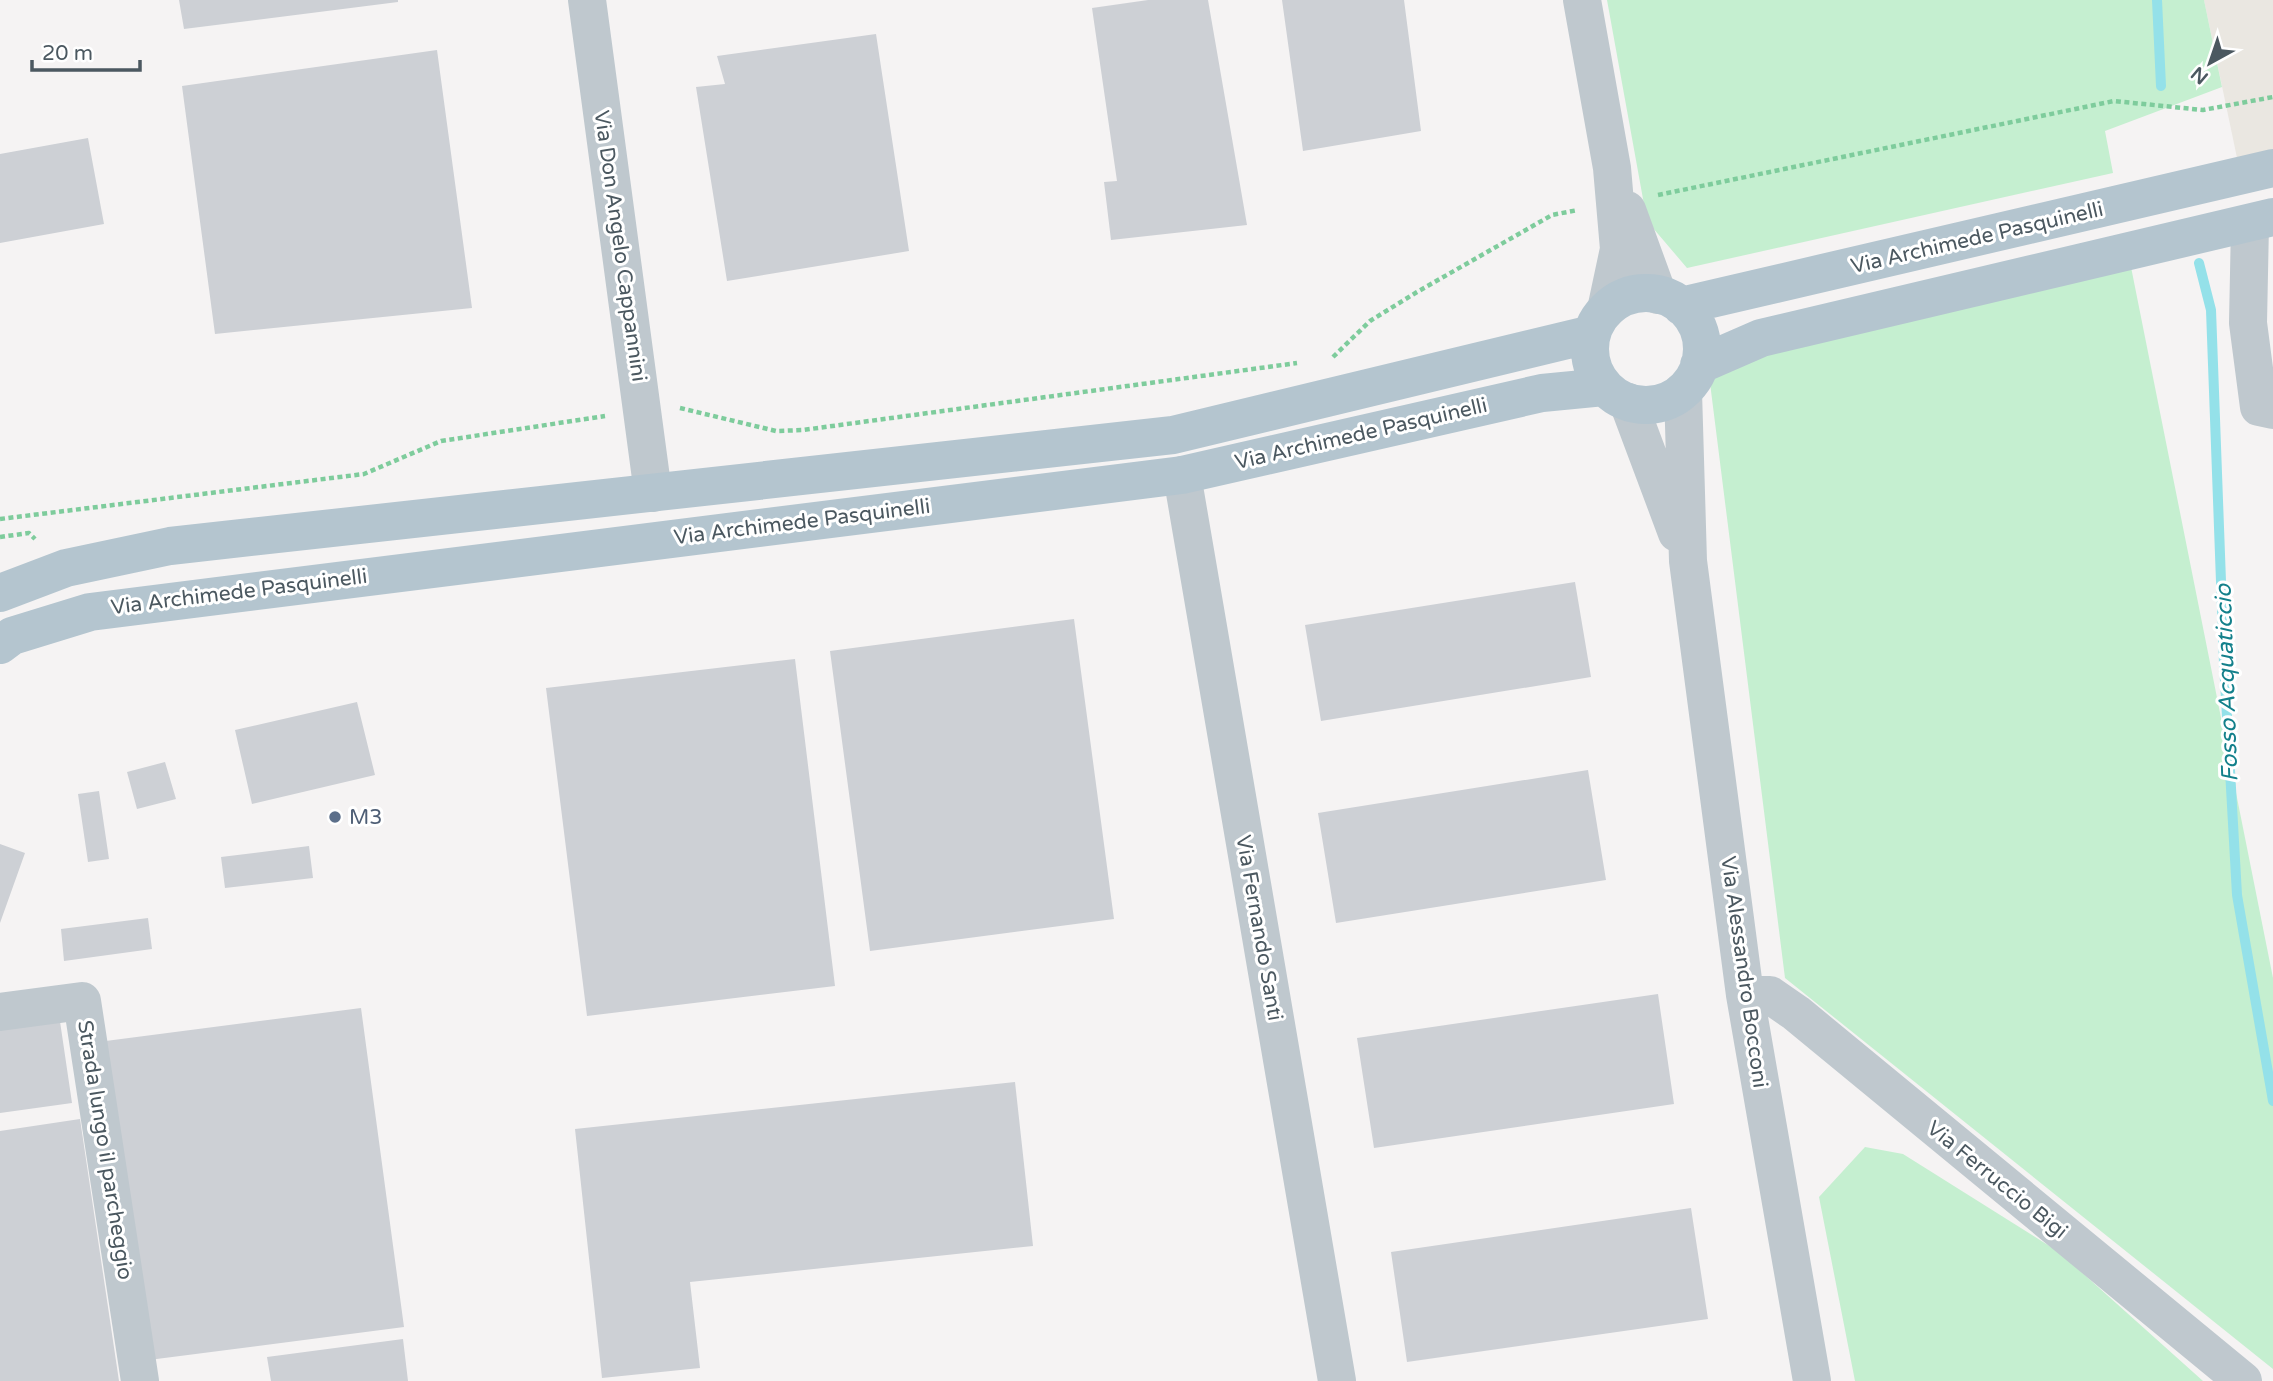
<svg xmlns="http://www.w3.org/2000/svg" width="2273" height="1381" font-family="'Varela Round',sans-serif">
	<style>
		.commercial { fill: #eae7e1 }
		.green { fill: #c5efd0 }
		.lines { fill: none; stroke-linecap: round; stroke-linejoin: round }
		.stream { stroke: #94e1e9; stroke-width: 10 }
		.building { fill: #cdd0d5 }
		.path { stroke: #7ecc9c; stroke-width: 4.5; stroke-dasharray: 5 3.5; stroke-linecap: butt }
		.minor { stroke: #bfc8ce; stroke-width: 38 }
		.major { stroke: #b4c5cf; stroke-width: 38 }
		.service-dot { fill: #5c6f8a; stroke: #fff; stroke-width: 2.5 }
		.labels { text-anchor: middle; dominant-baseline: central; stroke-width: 6; stroke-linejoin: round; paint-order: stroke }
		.street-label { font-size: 21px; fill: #4b5860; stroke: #fff }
		.service-label { font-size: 21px; fill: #4e5e75; stroke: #fff; text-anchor: start }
		.water-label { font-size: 23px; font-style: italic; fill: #13808b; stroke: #fff }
	</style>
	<rect width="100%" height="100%" fill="#f5f3f3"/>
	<path class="commercial" d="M2204,0H2273V168L2241,177Z"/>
	<path class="green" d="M1607,0H2204L2222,87L2105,131L2113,173L1687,268L1647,221Z
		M2130,262L2273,978V1369L1785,978L1709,375L1788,341Z
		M1865,1147L1903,1154L2059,1252L2203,1381H1855L1819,1197Z"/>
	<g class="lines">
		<path class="stream" d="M2157,0L2161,86
			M2199,263L2211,310L2224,663L2237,895L2273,1101"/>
	</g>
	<path class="building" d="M179,0H398V2L184,29Z
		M1148,0H1208L1247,225L1111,240L1104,182L1117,181L1092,8Z
		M1282,0H1404L1421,131L1303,151Z
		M876,34L909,251L727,281L696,87L725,84L717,56Z
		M437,50L472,308L215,334L182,86Z
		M88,138L104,224L0,243V154Z
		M1575,582L1591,677L1321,721L1305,625Z
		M1074,619L1114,919L870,951L830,651Z
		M795,659L835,986L587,1016L546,688Z
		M357,702L375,775L252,804L235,730Z
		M165,762L176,799L137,809L127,772Z
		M1588,770L1606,880L1336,923L1318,813Z
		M99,791L109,859L88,862L78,794Z
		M0,844L25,853L0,923Z
		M309,846L313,878L225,888L221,857Z
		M148,918L152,949L64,961L61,929Z
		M1658,994L1674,1104L1374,1148L1357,1038Z
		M57,1001L72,1103L0,1113V1009Z
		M361,1008L404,1327L141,1361L98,1042Z
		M1015,1082L1033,1246L690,1282L700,1368L602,1378L575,1129Z
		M80,1119L119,1381H0V1131Z
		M1691,1208L1708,1319L1407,1362L1391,1252Z
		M403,1339L408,1381H271L267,1357Z"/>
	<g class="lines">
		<path class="path" d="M1658,195L2114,101L2203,110L2273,97
			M1333,357L1370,321L1417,292L1552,215L1578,210
			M680,408L776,431L803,430L1297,363
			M0,519L364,474L441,441L605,416
			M0,537L29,533L35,539"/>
		<path class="minor" d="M587,0L653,493
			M1582,0L1612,168L1619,249L1606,310
			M1627,210L1658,295
			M2250,224L2248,323L2259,407L2273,410
			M1683,391L1688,561L1745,995L1812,1381
			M1628,402L1677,533
			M1182,475L1337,1381
			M1745,995H1770L1796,1013L2243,1381
			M0,1012L82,1001L140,1381"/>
		<path class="major" d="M1590 349a56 56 0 1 1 112 0a56 56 0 1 1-112 0Z
			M1681,306L2273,168
			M1699,365L1761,338L2273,217
			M0,593L66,568L170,546L1173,435L1592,334
			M0,645L12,636L90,612L1182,475L1542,393L1604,387"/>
	</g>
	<circle class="service-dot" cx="335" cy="817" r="7"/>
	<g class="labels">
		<g class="street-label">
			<text transform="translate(1977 238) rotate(-13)">Via Archimede Pasquinelli</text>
			<text transform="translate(620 246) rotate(82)">Via Don Angelo Cappannini</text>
			<text transform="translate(1361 434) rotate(-13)">Via Archimede Pasquinelli</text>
			<text transform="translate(802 522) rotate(-7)">Via Archimede Pasquinelli</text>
			<text transform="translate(239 592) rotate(-7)">Via Archimede Pasquinelli</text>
			<text transform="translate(1259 928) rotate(80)">Via Fernando Santi</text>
			<text transform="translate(1744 972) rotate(82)">Via Alessandro Bocconi</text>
			<text transform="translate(105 1150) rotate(81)">Strada lungo il parcheggio</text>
			<text transform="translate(1997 1180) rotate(39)">Via Ferruccio Bigi</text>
		</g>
		<g class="service-label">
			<text x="349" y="817">M3</text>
		</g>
		<g class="water-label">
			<text transform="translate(2227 683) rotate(-92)">Fosso Acquaticcio</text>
		</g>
	</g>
	<g transform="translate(2210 63) rotate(220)" stroke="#ffffff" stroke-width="5" paint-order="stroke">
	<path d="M0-5L12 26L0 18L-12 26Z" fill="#4b5860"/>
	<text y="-10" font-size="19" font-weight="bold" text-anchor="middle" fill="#4b5860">N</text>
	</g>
	<path d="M32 60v10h108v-10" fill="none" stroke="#4b5860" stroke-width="3.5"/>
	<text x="42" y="60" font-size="21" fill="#4b5860" stroke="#ffffff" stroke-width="5" paint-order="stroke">20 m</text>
</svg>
